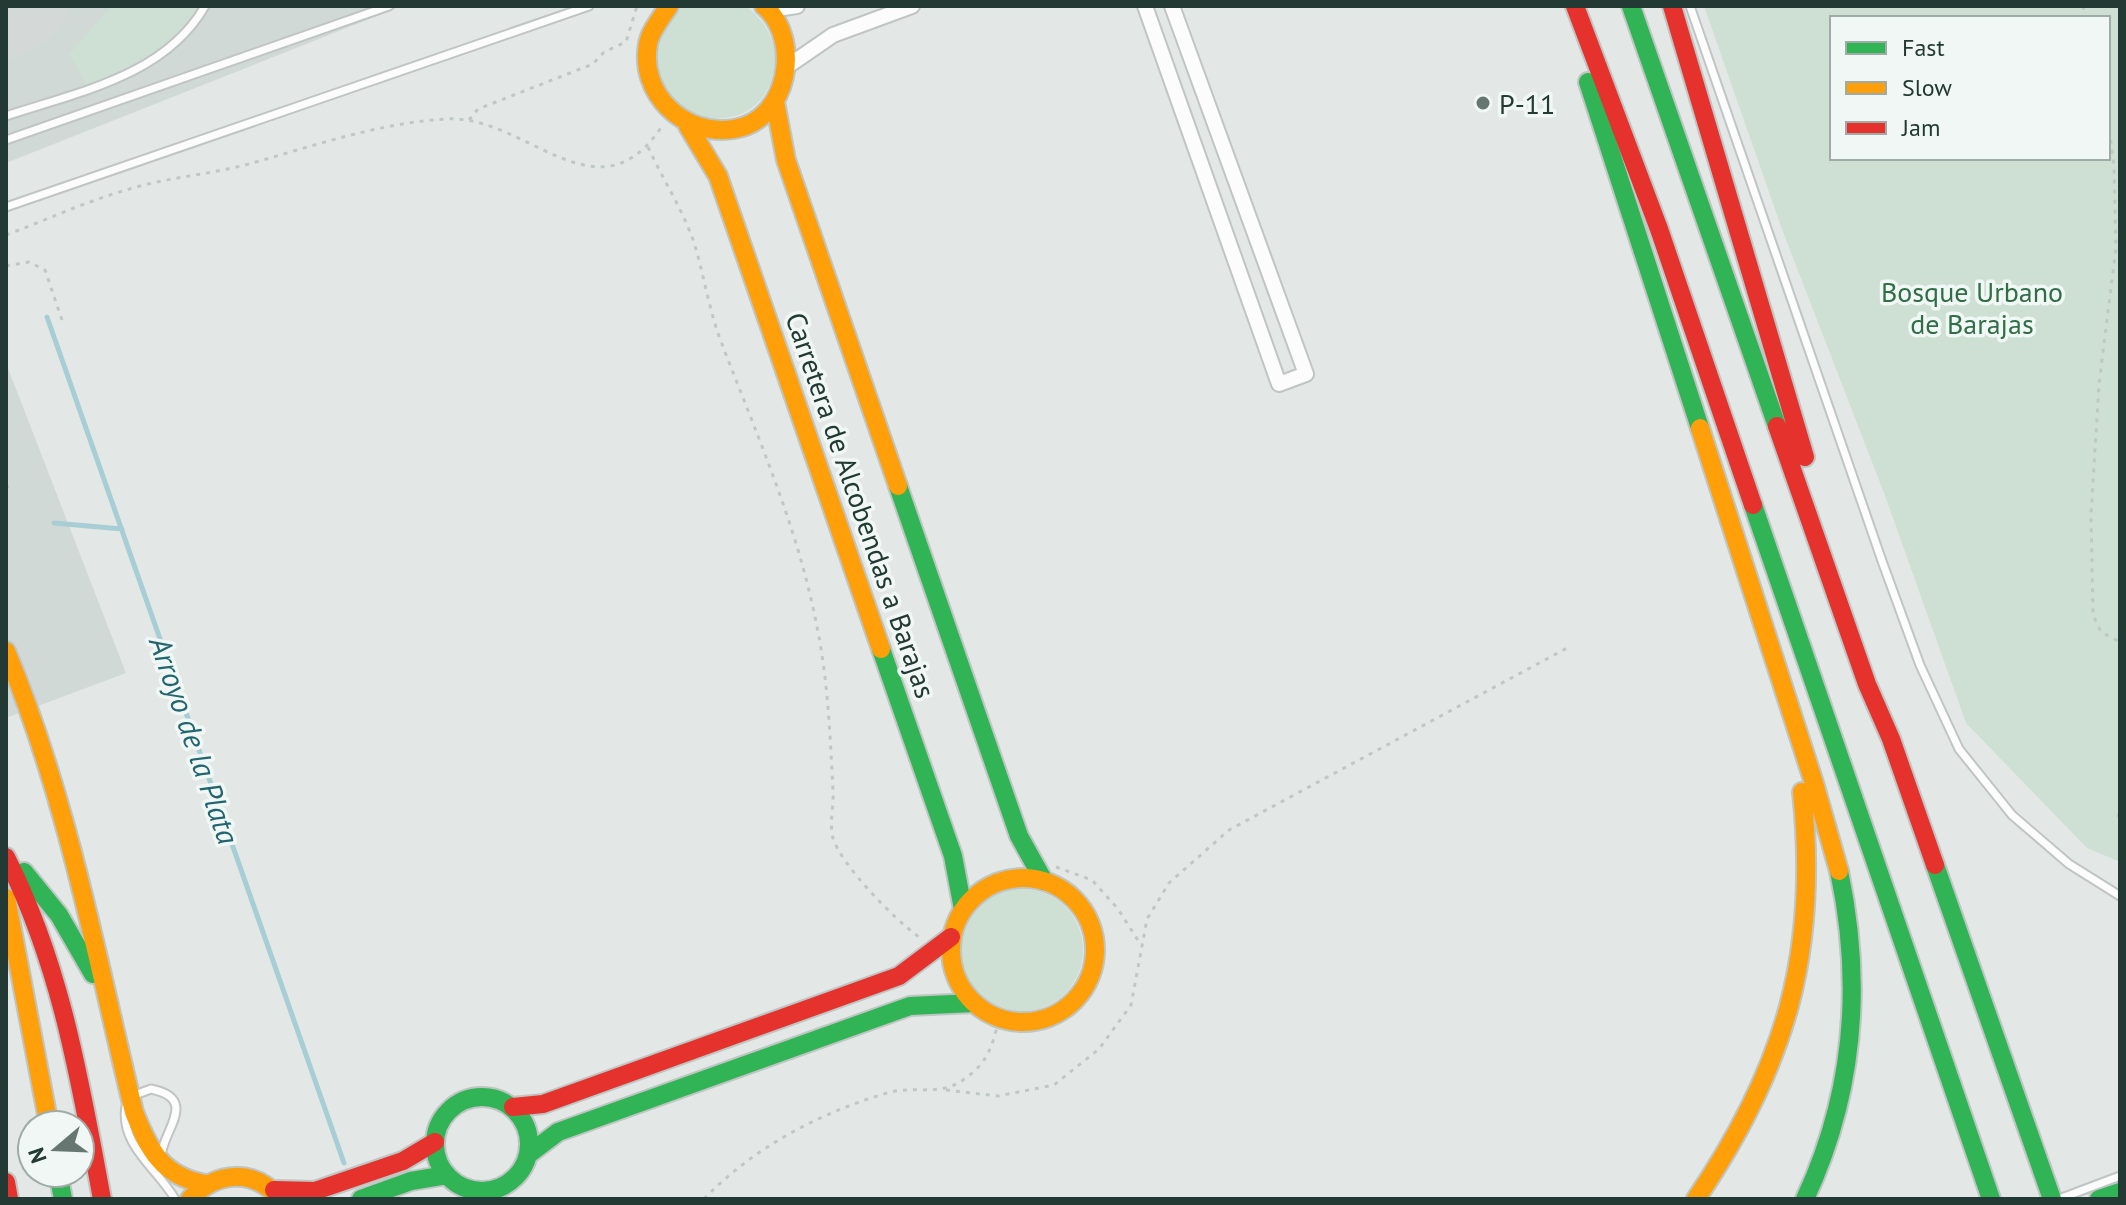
<svg xmlns="http://www.w3.org/2000/svg" width="2126" height="1205" font-family="'PT Sans',sans-serif">
	<style>
		.built { fill: #d1d9d6 }
		.green { fill: #cde0d3; fill-rule: evenodd }
		.lines { fill: none; stroke-linecap: round; stroke-linejoin: round }
		.stream { stroke: #a6ced4; stroke-width: 5 }
		.taxiway { stroke: #d4d9d8; stroke-width: 44 }
		.lane-casing { stroke: #c0c5c3; stroke-width: 11 }
		.street-casing { stroke: #c0c5c3; stroke-width: 18 }
		.fast-casing { stroke: #bfc5c3; stroke-width: 22 }
		.slow-casing { stroke: #bfc5c3; stroke-width: 22 }
		.jam-casing { stroke: #bfc5c3; stroke-width: 22 }
		.path { stroke: #c0c8c5; stroke-width: 3; stroke-dasharray: 4 6; stroke-linecap: butt }
		.lane { stroke: #fbfcfb; stroke-width: 7 }
		.street { stroke: #fbfcfb; stroke-width: 14 }
		.fast { stroke: #30b455; stroke-width: 18 }
		.slow { stroke: #ff9f0a; stroke-width: 18 }
		.jam { stroke: #e5322d; stroke-width: 18 }
		.poi-dot { fill: #667772; stroke: #f1f7f4; stroke-width: 3 }
		.labels { text-anchor: middle; dominant-baseline: central; stroke-width: 7; stroke-linejoin: round; paint-order: stroke }
		.poi-label { font-size: 28px; fill: #223a33; stroke: #f1f7f4; text-anchor: start }
		.park-label { font-size: 28px; fill: #306e47; stroke: #f1f7f4 }
		.street-label { font-size: 28px; fill: #223a33; stroke: #f1f7f4 }
		.water-label { font-size: 30px; font-style: italic; fill: #216571; stroke: #f1f7f4 }
	</style>
	<rect width="100%" height="100%" fill="#e3e8e6"/>
	<path class="built" d="M6,6H402L6,163Z
		M6,363L126,673L6,718Z"/>
	<path class="green" d="M112,6H205C177,54 138,68 89,88L69,54Z
		M684,6H745C764,19 777,40 775,64C762,163 619,110 662,34C668,22 673,13 684,6Z
		M1704,6H2120V862L2087,848L1966,723L1884,493L1783,232ZM1832,18H2108V158H1832Z
		M961 950a61 61 0 1 1 122 0a61 61 0 1 1-122 0Z"/>
	<g class="lines">
		<path class="stream" d="M47,317L344,1163
			M54,523L122,529"/>
		<path class="taxiway" d="M6,37L34,23L47,6"/>
		<g class="lane-casing">
			<path id="lane" d="M1690,6L1882,561L1920,665L1959,749L2012,815L2069,864L2120,896
				M6,116C78,92 165,76 205,6
				M6,140L389,6
				M6,207L589,6
				M132,1096L151,1089C200,1099 162,1131 161,1157
				M126,1106C119,1145 158,1169 175,1199
				M2059,1199L2120,1176"/>
		</g>
		<g class="street-casing">
			<path id="street" d="M1145,6L1279,384L1306,374L1172,6
				M770,10L797,6
				M788,66L833,35L912,6"/>
		</g>
		<g class="fast-casing">
			<path id="fast" d="M1631,6L1777,426
				M1588,82L1700,428
				M898,486L1019,836L1044,881
				M1753,505L1991,1199
				M881,649L953,856L963,909
				M1935,865L2052,1199
				M24,872L59,915L93,974
				M435 1144a47 47 0 1 1 94 0a47 47 0 1 1-94 0Z
				M529,1154L558,1132L910,1006L973,1003
				M58,1173L63,1199
				M361,1199L411,1181L447,1175
				M1805,1199C1854,1094 1863,984 1839,871
				M2099,1199L2120,1192"/>
		</g>
		<g class="slow-casing">
			<path id="slow" d="M669,6C662,17 650,31 648,44C639,93 683,137 734,129C788,121 803,40 764,6
				M775,102L786,160L898,486
				M688,126L718,176L881,649
				M1700,428L1814,783L1839,871
				M6,651C68,800 96,956 134,1112C149,1150 162,1176 205,1184
				M951 950a72 72 0 1 1 144 0a72 72 0 1 1-144 0Z
				M6,898L49,1125
				M190,1199C217,1171 254,1168 280,1199
				M1696,1199C1786,1066 1819,952 1802,792"/>
		</g>
		<g class="jam-casing">
			<path id="jam" d="M1575,6L1659,229L1753,505
				M1672,6L1805,457
				M1777,426L1867,684L1891,739L1935,865
				M6,857C61,965 80,1081 102,1199
				M513,1107L543,1104L899,976L951,937
				M6,1182L9,1199
				M274,1190L315,1191L403,1161L435,1142"/>
		</g>
		<path class="path" d="M2083,6L2086,18
			M469,120L478,109L593,64L604,52L626,42L637,6
			M2108,120L2114,166L2116,248L2099,384L2091,515L2093,615L2101,632L2120,642
			M648,147C663,180 684,211 695,246C704,276 709,309 720,339C756,433 798,527 817,627C828,680 830,735 833,790C834,805 829,824 833,838C841,865 895,920 919,937
			M6,235C46,220 85,202 126,190C164,178 206,175 245,165C311,147 377,123 446,119C526,114 598,224 662,126
			M6,266L29,262L45,270L62,320
			M6,485L11,491
			M2117,815L2120,816
			M1056,867L1092,880L1118,909L1141,945
			M946,1090L998,1096L1054,1085L1099,1049L1131,1005L1147,919L1169,883L1229,830L1567,648
			M704,1199C753,1148 819,1113 887,1093C912,1085 940,1097 963,1080C988,1063 992,1047 999,1019"/>
		<use href="#lane" class="lane"/>
		<use href="#street" class="street"/>
		<use href="#fast" class="fast"/>
		<use href="#slow" class="slow"/>
		<use href="#jam" class="jam"/>
	</g>
	<circle class="poi-dot" cx="1483" cy="103" r="8"/>
	<g class="labels">
		<g class="poi-label">
			<text x="1499" y="103">P-11</text>
		</g>
		<g class="park-label">
			<text x="1972" y="291">Bosque Urbano<tspan x="1972" dy="32">de Barajas</tspan></text>
		</g>
		<g class="street-label">
			<text transform="translate(861 505) rotate(71)">Carretera de Alcobendas a Barajas</text>
		</g>
		<g class="water-label">
			<text transform="translate(195 740) rotate(71)">Arroyo de la Plata</text>
		</g>
	</g>
	<rect width="2126" height="1205" fill="none" stroke="#223a33" stroke-width="16"/>
	<rect x="1830" y="16" width="280" height="144" fill="#f1f7f4" stroke="#9eaba7" stroke-width="2"/>
	<rect x="1846" y="42" width="40" height="12" fill="#30b455" stroke="#9eaba7" stroke-width="2"/>
	<text x="1902" y="56" font-size="24" fill="#223a33">Fast</text>
	<rect x="1846" y="82" width="40" height="12" fill="#ff9f0a" stroke="#9eaba7" stroke-width="2"/>
	<text x="1902" y="96" font-size="24" fill="#223a33">Slow</text>
	<rect x="1846" y="122" width="40" height="12" fill="#e5322d" stroke="#9eaba7" stroke-width="2"/>
	<text x="1902" y="136" font-size="24" fill="#223a33">Jam</text>
	<g transform="translate(56 1149) rotate(251)"><circle r="38" fill="#f1f7f4" stroke="#9eaba7" stroke-width="2"/>
	<path d="M0-6L14 30L0 20L-14 30Z" fill="#667772"/>
	<text y="-12" font-size="22" font-weight="bold" text-anchor="middle" fill="#223a33">N</text>
	</g>
</svg>
